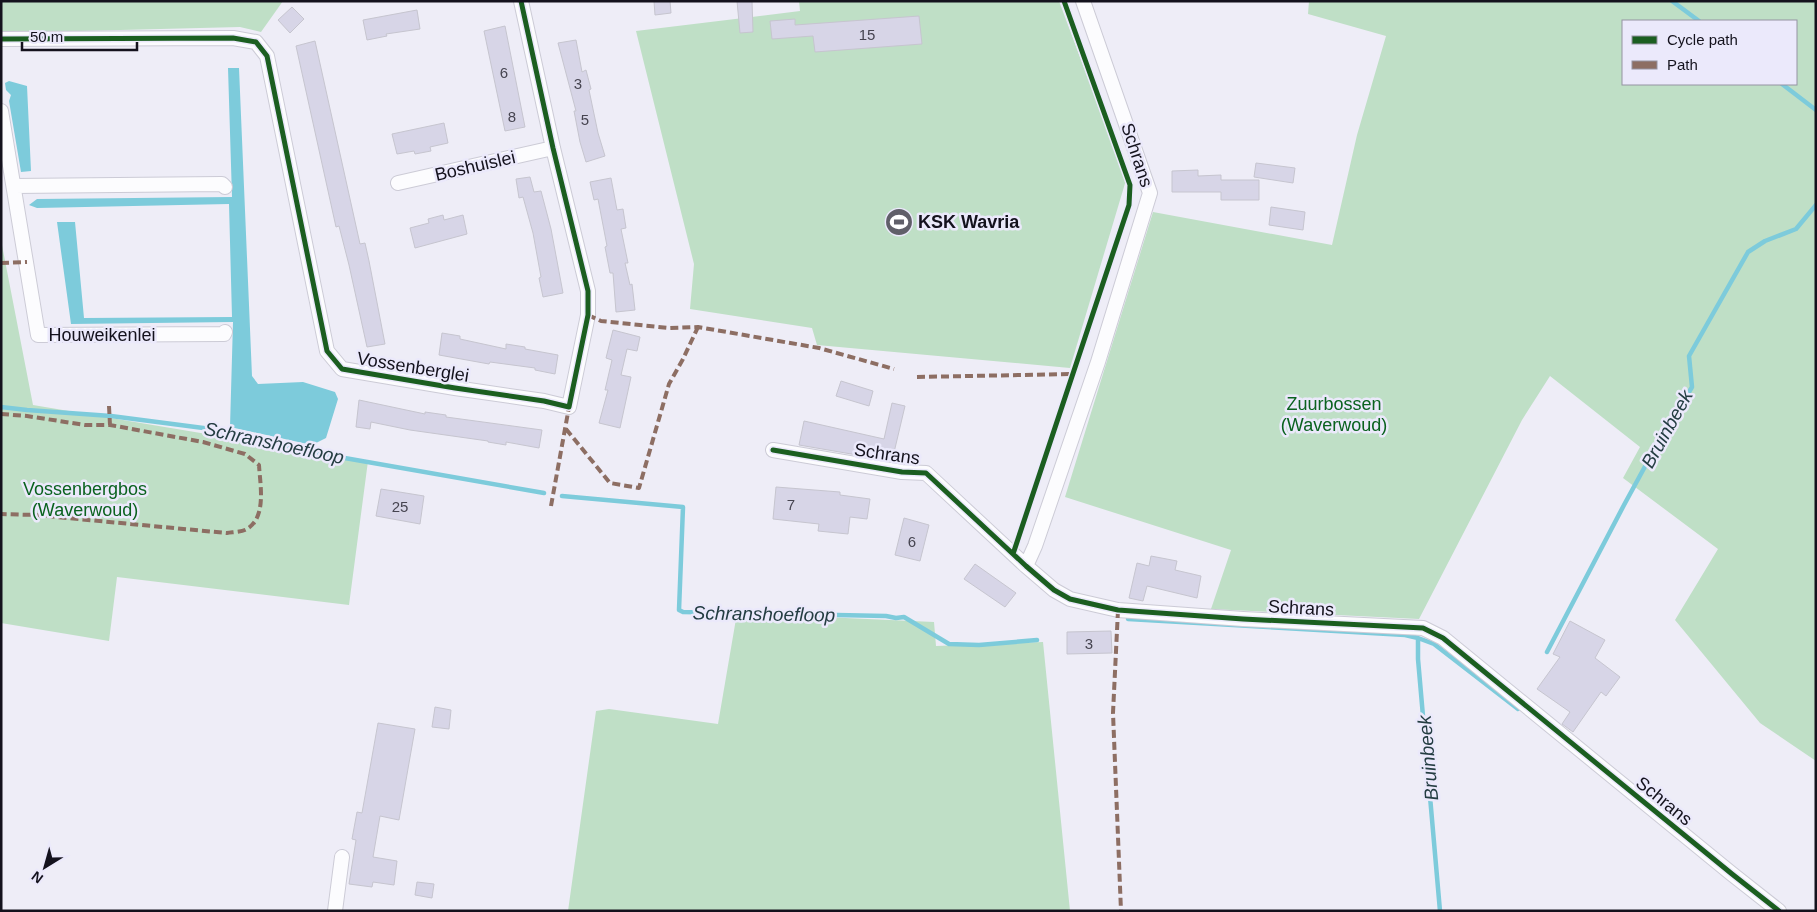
<svg xmlns="http://www.w3.org/2000/svg" width="1817" height="912" font-family="Arial,sans-serif">
	<style>
		.green { fill: #bfdfc6; fill-rule: evenodd }
		.water { fill: #7dcbdb }
		.lines { fill: none; stroke-linecap: round; stroke-linejoin: round }
		.stream { stroke: #7dcbdb; stroke-width: 4.5 }
		.building { fill: #d7d5e7; stroke: #c6c5cf }
		.street-casing { stroke: #cccbd6; stroke-width: 16 }
		.street { stroke: #fcfcfe; stroke-width: 14 }
		.quiet { stroke: #8d6e63; stroke-width: 4; stroke-dasharray: 8 4; stroke-linecap: butt }
		.cycleway-casing { stroke: #ebe9fb; stroke-width: 8 }
		.cycleway { stroke: #1b5e20; stroke-width: 5 }
		.labels { text-anchor: middle; dominant-baseline: central; stroke-width: 5; stroke-linejoin: round; paint-order: stroke }
		.number-label { font-size: 15px; fill: #464450 }
		.street-label { font-size: 18px; fill: #14121d; stroke: #ebe9fb }
		.poi-label { font-size: 18px; font-weight: bold; fill: #14121d; stroke: #ebe9fb; text-anchor: start }
		.park-label { font-size: 18px; fill: #0a621f; stroke: #ebe9fb }
		.water-label { font-size: 19px; font-style: italic; fill: #243d42; stroke: #ebe9fb }
	</style>
	<rect width="100%" height="100%" fill="#eeedf7"/>
	<path class="green" d="M1,1H283L261,32L240,27L1,33Z
		M799,1H1059L1126,180L1070,368L817,345L812,328L690,309L694,264L636,31L800,11Z
		M1309,1H1816V761L1760,723L1675,620L1718,549L1623,478L1640,447L1550,376L1522,420L1419,619L1211,609L1231,550L1065,497L1153,212L1332,245L1357,135L1386,36L1308,14ZM1796,21V84H1623V21Z
		M1,240L33,405L368,461L349,605L117,577L109,641L1,623Z
		M737,613L934,622L936,646L1043,642L1070,911H568L596,711L609,709L718,724Z"/>
	<path class="water" d="M228,68H239L252,376L258,384L303,382L335,392L338,399L326,438L312,445L230,427L233,322L71,324L57,222H75L84,318L232,317L229,204L37,208L29,205L37,199L232,197Z
		M9,81L27,86L31,171L21,172L9,101L11,95L6,90L5,83Z"/>
	<g class="lines">
		<path class="stream" d="M1672,1L1699,21
			M1782,84L1816,110
			M1,407L27,410L111,416L211,429L339,457L544,493
			M562,496L683,507L679,610L683,612L886,616L896,618L904,617L949,644L979,645L1037,640
			M1128,619L1405,635L1418,638
			M1547,652L1624,505L1654,450L1692,387L1689,356L1748,252L1765,241L1796,229L1816,205
			M1440,911L1418,659V638L1434,644L1518,709L1519,708"/>
	</g>
	<path class="building" d="M654,1H670L671,13L655,15Z
		M737,1H752L753,32L740,33Z
		M292,7L304,19L290,33L278,20Z
		M417,10L420,29L386,34L387,36L367,40L363,20Z
		M919,16L922,44L815,52L813,36L772,39L770,21L795,19V25Z
		M505,26L525,127L505,131L484,31Z
		M576,40L582,72L586,70L591,89L589,90L598,133L605,156L586,162L580,142L574,111H576L558,43Z
		M315,41L360,244L365,243L369,261L385,344L367,347L349,265L339,226L336,227L296,46Z
		M444,123L448,143L430,147L431,151L415,154L414,151L397,154L392,134Z
		M1256,163L1295,168L1293,183L1254,177Z
		M1198,170V176L1221,175V180H1259V200H1221V192H1172V171Z
		M530,177L534,192L541,191L551,229L563,293L543,297L539,278L541,277L533,233L523,197L519,198L516,179Z
		M611,178L617,210L623,209L626,228L621,229L628,263H625L630,285L632,284L635,310L616,312L613,273H610L605,247L607,246L598,199L594,200L590,182Z
		M1271,207L1305,212L1303,230L1269,225Z
		M443,215L444,220L463,215L467,234L415,248L410,228L429,223L428,219Z
		M613,330L640,337L637,351L627,349L621,375L631,377L620,428L599,423L608,390H605L612,360L606,358Z
		M442,333L460,336V339L506,349V344L525,347V349L558,355L555,374L535,370V368L490,362L489,364L439,355Z
		M841,381L873,391L869,406L836,396Z
		M359,400L425,414V412L446,415V417L542,430L539,448L506,442V445L488,442V441L410,430L371,422L370,429L356,427Z
		M892,403L905,406L892,461L799,445L804,421L884,439Z
		M776,487L840,492V495L870,499L867,519L850,517L848,534L818,531L819,524L773,519Z
		M381,489L424,496L420,524L376,516Z
		M904,518L929,525L920,561L895,555Z
		M1151,556L1177,561L1175,570L1201,576L1197,598L1147,586L1143,601L1129,598L1137,563L1149,566Z
		M975,564L1016,593L1005,607L964,579Z
		M1570,621L1605,640L1595,658L1620,677L1606,696L1601,692L1573,732L1562,724L1570,712L1537,689L1560,657L1553,654Z
		M1111,631L1112,653L1067,654V632Z
		M435,707L451,710L449,729L432,727Z
		M378,723L415,729L399,820L380,816L373,857L397,861L394,885L373,882L372,887L349,884L356,840L352,839L357,812L362,813Z
		M417,882L434,884L432,898L415,895Z"/>
	<g class="lines">
		<g class="street-casing">
			<path id="street" d="M1,39L233,38L256,42L267,56L327,351L342,369L455,388L544,401L569,407L588,315V291L553,148L521,1
				M1,111L38,335L224,334L225,332
				M398,183L553,148
				M14,186L222,184L225,187
				M773,450L902,472L926,473L1026,566L1054,590L1070,599L1118,610L1243,619L1423,628L1443,638L1732,874L1779,911
				M1026,566L1035,546L1098,362L1150,193L1083,1
				M335,911L342,857"/>
		</g>
		<use href="#street" class="street"/>
		<path class="quiet" d="M1,263L27,262
			M588,315L601,321L669,328L698,327L819,348L894,369
			M917,377L1073,374
			M109,406L110,425
			M1,414L27,416L85,425H110L203,442L245,454L259,465C260,484 267,517 247,529C242,532 233,532 227,533L35,515L1,514
			M566,429L610,483L639,488L669,384L683,359L698,327
			M551,506L569,407
			M1118,610L1113,713L1121,911"/>
		<g class="cycleway-casing">
			<path id="cycleway" d="M1,39L233,38L256,42L267,56L327,351L342,369L455,388L544,401L569,407L588,315V291L553,148L521,1
				M773,450L902,472L926,473L1026,566L1054,590L1070,599L1118,610L1243,619L1423,628L1443,638L1732,874L1779,911
				M1013,554L1129,205L1130,185L1064,1"/>
		</g>
		<use href="#cycleway" class="cycleway"/>
	</g>
	<defs>
		<g id="stadium-disc" transform="scale(1.4375)"><circle r="9.5" fill="#605f69" stroke="#ebe9fb"/><path d="M0-5a6.5 5 0 1 0 0 10a6.5 5 0 1 0 0-10ZM-3.5-1.8h7v3.6h-7Z" fill="#fff"/></g>
	</defs>
	<g fill-rule="evenodd">
		<use href="#stadium-disc" x="899" y="222"/>
	</g>
	<g class="labels">
		<g class="number-label">
			<text x="867" y="34">15</text>
			<text x="504" y="72">6</text>
			<text x="578" y="83">3</text>
			<text x="512" y="116">8</text>
			<text x="585" y="119">5</text>
			<text x="791" y="504">7</text>
			<text x="400" y="506">25</text>
			<text x="912" y="541">6</text>
			<text x="1089" y="643">3</text>
		</g>
		<g class="street-label">
			<text transform="translate(1137 155) rotate(72)">Schrans</text>
			<text transform="translate(475 166) rotate(-13)">Boshuislei</text>
			<text x="102" y="335">Houweikenlei</text>
			<text transform="translate(413 367) rotate(9)">Vossenberglei</text>
			<text transform="translate(887 454) rotate(8)">Schrans</text>
			<text transform="translate(1301 608) rotate(3)">Schrans</text>
			<text transform="translate(1664 801) rotate(39)">Schrans</text>
		</g>
		<g class="poi-label">
			<text x="918" y="222">KSK Wavria</text>
		</g>
		<g class="park-label">
			<text x="1334" y="404">Zuurbossen<tspan x="1334" dy="21">(Waverwoud)</tspan></text>
			<text x="85" y="489">Vossenbergbos<tspan x="85" dy="21">(Waverwoud)</tspan></text>
		</g>
		<g class="water-label">
			<text transform="translate(1667 429) rotate(-61)">Bruinbeek</text>
			<text transform="translate(274 443) rotate(12)">Schranshoefloop</text>
			<text transform="translate(764 614) rotate(1)">Schranshoefloop</text>
			<text transform="translate(1428 758) rotate(-95)">Bruinbeek</text>
		</g>
	</g>
	<rect width="1817" height="912" fill="none" stroke="#14121d" stroke-width="5"/>
	<rect x="1622" y="20" width="175" height="65" fill="#ebe9fb" stroke="#9593a2"/>
	<rect x="1632" y="36" width="25" height="8" fill="#1b5e20" stroke="#9593a2"/>
	<text x="1667" y="45" font-size="15" fill="#14121d">Cycle path</text>
	<rect x="1632" y="61" width="25" height="8" fill="#8d6e63" stroke="#9593a2"/>
	<text x="1667" y="70" font-size="15" fill="#14121d">Path</text>
	<g transform="translate(45 867) rotate(217)" stroke="#ebe9fb" stroke-width="4" paint-order="stroke">
	<path d="M0-4L9 19L0 12L-9 19Z" fill="#14121d"/>
	<text y="-8" font-size="14" font-weight="bold" text-anchor="middle" fill="#14121d">N</text>
	</g>
	<path d="M22 42v8h115v-8" fill="none" stroke="#14121d" stroke-width="2.5"/>
	<text x="30" y="42" font-size="15" fill="#14121d" stroke="#ebe9fb" stroke-width="4" paint-order="stroke">50 m</text>
</svg>
